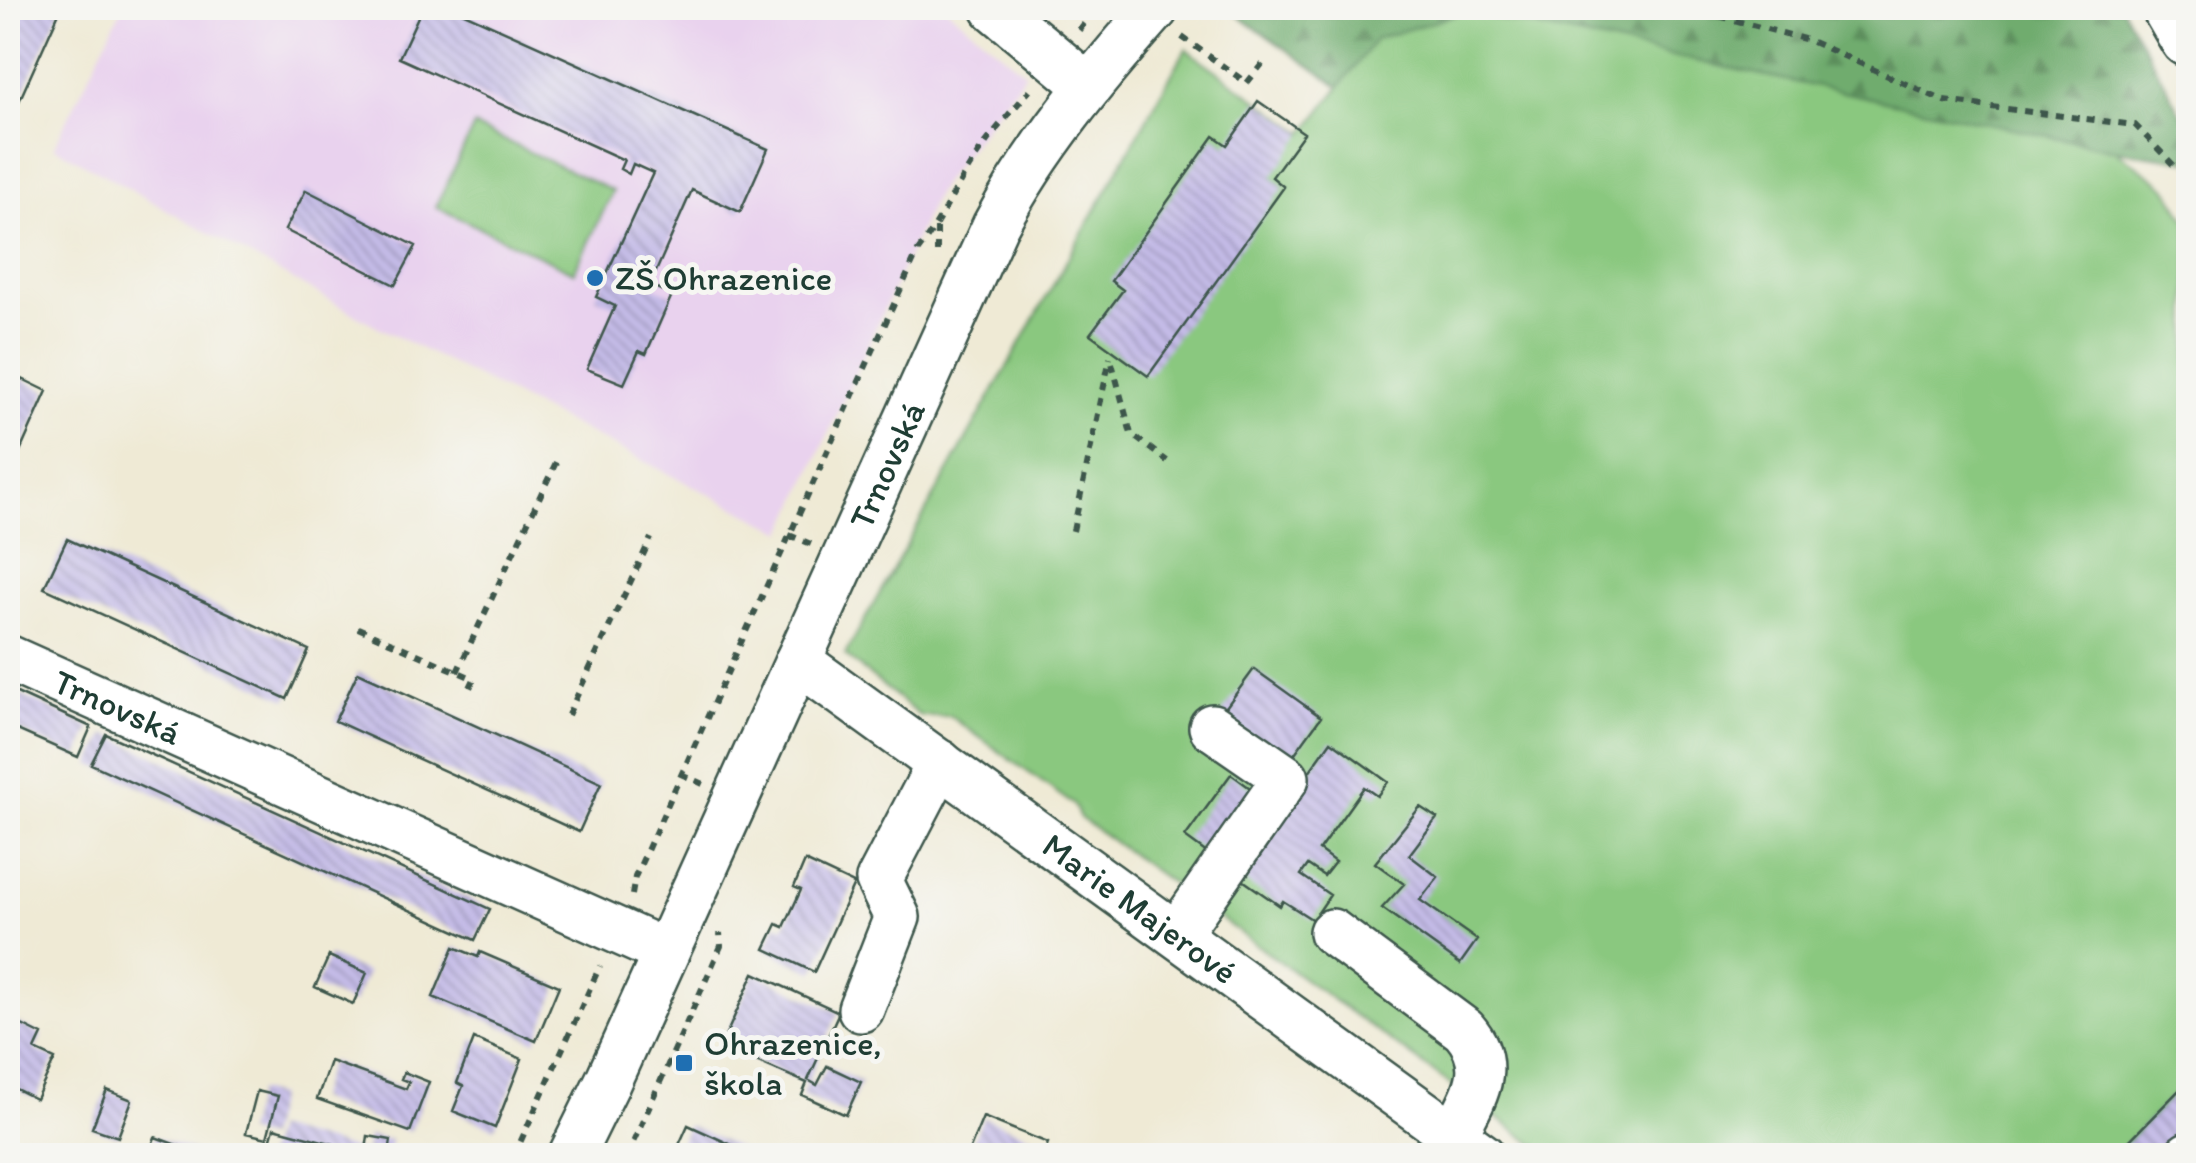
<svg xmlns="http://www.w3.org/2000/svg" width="2196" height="1163" font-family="Itim,sans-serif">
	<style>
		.built { fill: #e9d2ee }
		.forest { fill: url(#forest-firs); stroke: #477451; stroke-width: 2.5 }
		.pitch { fill: #8ac87f; stroke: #54825a; stroke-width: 2.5 }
		.building { fill: url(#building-back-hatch) }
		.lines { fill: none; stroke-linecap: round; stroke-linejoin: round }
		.minor-casing { stroke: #3e574c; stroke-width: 50 }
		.major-casing { stroke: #3e574c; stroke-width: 60 }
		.path { stroke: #3e574c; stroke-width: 6; stroke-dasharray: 8 8; stroke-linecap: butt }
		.minor { stroke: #fff; stroke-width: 45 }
		.major { stroke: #fff; stroke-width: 55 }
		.poi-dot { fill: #1f6fb2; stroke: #f6f6f2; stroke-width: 4 }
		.labels { text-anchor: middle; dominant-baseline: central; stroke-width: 10; stroke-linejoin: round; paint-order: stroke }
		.poi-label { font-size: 35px; fill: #1f3d34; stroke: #f6f6f2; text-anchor: start }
		.street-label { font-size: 35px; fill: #1f3d34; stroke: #f6f6f2 }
	</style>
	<defs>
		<pattern id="forest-firs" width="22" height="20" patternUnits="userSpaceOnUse" patternTransform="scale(2.5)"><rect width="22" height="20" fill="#6fac6e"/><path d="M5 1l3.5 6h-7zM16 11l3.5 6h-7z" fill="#5b8d5b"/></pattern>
		<pattern id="building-back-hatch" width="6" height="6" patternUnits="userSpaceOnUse" patternTransform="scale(2.5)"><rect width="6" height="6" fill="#c4bbe7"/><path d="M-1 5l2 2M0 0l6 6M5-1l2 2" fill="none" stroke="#9f99bc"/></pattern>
	</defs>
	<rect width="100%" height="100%" fill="#f6f6f2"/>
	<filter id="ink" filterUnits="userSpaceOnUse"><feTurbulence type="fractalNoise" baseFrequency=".01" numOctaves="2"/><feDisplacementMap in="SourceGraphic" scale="20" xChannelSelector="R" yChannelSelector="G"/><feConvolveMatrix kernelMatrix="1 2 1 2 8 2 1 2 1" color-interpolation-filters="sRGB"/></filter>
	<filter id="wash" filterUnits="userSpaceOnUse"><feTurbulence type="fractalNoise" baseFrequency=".0048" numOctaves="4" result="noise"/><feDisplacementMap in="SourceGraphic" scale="40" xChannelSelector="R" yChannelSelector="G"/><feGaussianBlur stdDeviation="2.25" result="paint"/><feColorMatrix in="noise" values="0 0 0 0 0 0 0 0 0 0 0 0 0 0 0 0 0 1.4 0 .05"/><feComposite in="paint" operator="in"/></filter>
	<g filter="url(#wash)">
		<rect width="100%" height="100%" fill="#efead5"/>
		<path class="built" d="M122,8H946L1026,73L944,181L934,198L784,532L376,326L54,147Z"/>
		<path class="forest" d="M1227,8H2122L2188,125V161L2115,150L1465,12L1376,39L1340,87Z"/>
		<path class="pitch" d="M1465,12L2115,150L2166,187L2188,222V1081L2115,1155H1549L1218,917L1200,918L1181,890L1080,818L1074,805L950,716H920L845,655L1186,49L1304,133L1376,39Z
			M474,126L613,191L574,272L436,207Z"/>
		<g id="blocks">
			<path class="building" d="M8,8H61L8,126Z
				M422,8H453L768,149L740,212L692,190L650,285L672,295L646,354L639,351L624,384L587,369L615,306L596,297L653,173L633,164L629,174L620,169L624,160L399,58Z
				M1258,101L1304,133L1272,177L1284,187L1148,376L1090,334L1123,290L1111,281L1214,136L1227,145Z
				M306,190L416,246L395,285L285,230Z
				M8,372L47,391L8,478Z
				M67,539L309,650L287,699L44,588Z
				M1254,669L1321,717L1288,763L1221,714Z
				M358,672L601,783L579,832L335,721Z
				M8,689L91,727L78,757L8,726Z
				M106,734L490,909L475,940L91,764Z
				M1331,741L1388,782L1377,796L1364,787L1319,850L1335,862L1324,876L1308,865L1301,875L1330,895L1313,920L1283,901L1280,906L1227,869L1267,831Z
				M1231,774L1257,793L1211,856L1185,837Z
				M1420,807L1437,818L1409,855L1438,877L1420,900L1477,940L1460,964L1382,908L1404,884L1375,863Z
				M805,861L854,884L814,972L765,949L777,924L784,927L801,890L794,887Z
				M454,947L478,957L480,952L559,986L536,1041L433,997Z
				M329,956L367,973L353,1004L315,987Z
				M754,973L839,1012L808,1080L817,1085L827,1066L861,1082L846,1115L802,1095L807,1083L721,1046Z
				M8,1018L42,1035L35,1050L55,1059L36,1099L8,1085Z
				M474,1039L522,1059L495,1128L453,1111L463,1086L457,1083Z
				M330,1061L406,1089L409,1082L401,1079L404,1072L429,1082L410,1132L317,1099Z
				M2188,1081V1128L2161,1156H2114Z
				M107,1090L132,1100L118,1137L92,1128Z
				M257,1091L278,1096L267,1138L246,1133Z
				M983,1117L1048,1143L1043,1156H967Z
				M688,1125L756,1156H674Z
				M274,1128L371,1154V1156H266Z
				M368,1136L391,1140L389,1154L366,1150Z
				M155,1137L204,1155V1156H148Z"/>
		</g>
	</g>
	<g filter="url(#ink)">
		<use href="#blocks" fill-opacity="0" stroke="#3e574c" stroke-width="2.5"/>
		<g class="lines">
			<g class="minor-casing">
				<g id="minor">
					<path d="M994,8L1088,86"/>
					<path id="s1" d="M8,658L665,952"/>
					<path id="s2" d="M798,661L1482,1156"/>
					<path d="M1332,932L1464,1030C1496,1067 1473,1098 1454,1135"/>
					<path d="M1177,934L1286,778L1212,727"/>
					<path d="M861,1009L897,917L879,880L940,763"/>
					<path id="s3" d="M571,1156L608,1081L995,226C1038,145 1096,76 1156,8"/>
					<path d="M2188,1156V1155"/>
				</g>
			</g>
			<g class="major-casing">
				<path id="major" d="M2170,8L2188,39"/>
			</g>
			<path class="path" d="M1301,8L1350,14L1381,8
				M1689,8L1808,40L1944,101L2135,125L2188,180
				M1199,13L1207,8
				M1079,30L1097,8
				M1182,37L1247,83L1263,63
				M937,228V255
				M1112,363L1131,434L1167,461
				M1073,531L1110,358
				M789,535L811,544
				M358,628L474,679L467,694
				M457,672L558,458
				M568,715L651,538
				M681,774L703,784
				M632,895L635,877L918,251C942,220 957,183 980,151C995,129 1013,110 1030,90
				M8,1141L27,1156
				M514,1156L600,966
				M627,1156L721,946L720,933"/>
			<use href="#minor" class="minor"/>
			<use href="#major" class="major"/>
		</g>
	</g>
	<g class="poi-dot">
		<circle cx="595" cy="278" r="10"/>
		<rect x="674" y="1053" width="20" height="20" rx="5"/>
	</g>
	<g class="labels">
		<g class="poi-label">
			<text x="615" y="278">ZŠ Ohrazenice</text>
			<text x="704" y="1043">Ohrazenice,<tspan x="704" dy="40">škola</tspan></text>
		</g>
		<g class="street-label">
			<text stroke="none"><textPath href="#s3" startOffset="760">Trnovská</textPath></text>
			<text stroke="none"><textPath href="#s1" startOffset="120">Trnovská</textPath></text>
			<text stroke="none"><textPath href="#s2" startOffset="422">Marie Majerové</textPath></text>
		</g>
	</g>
	<rect width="2196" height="1163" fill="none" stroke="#f6f6f2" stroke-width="40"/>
</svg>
